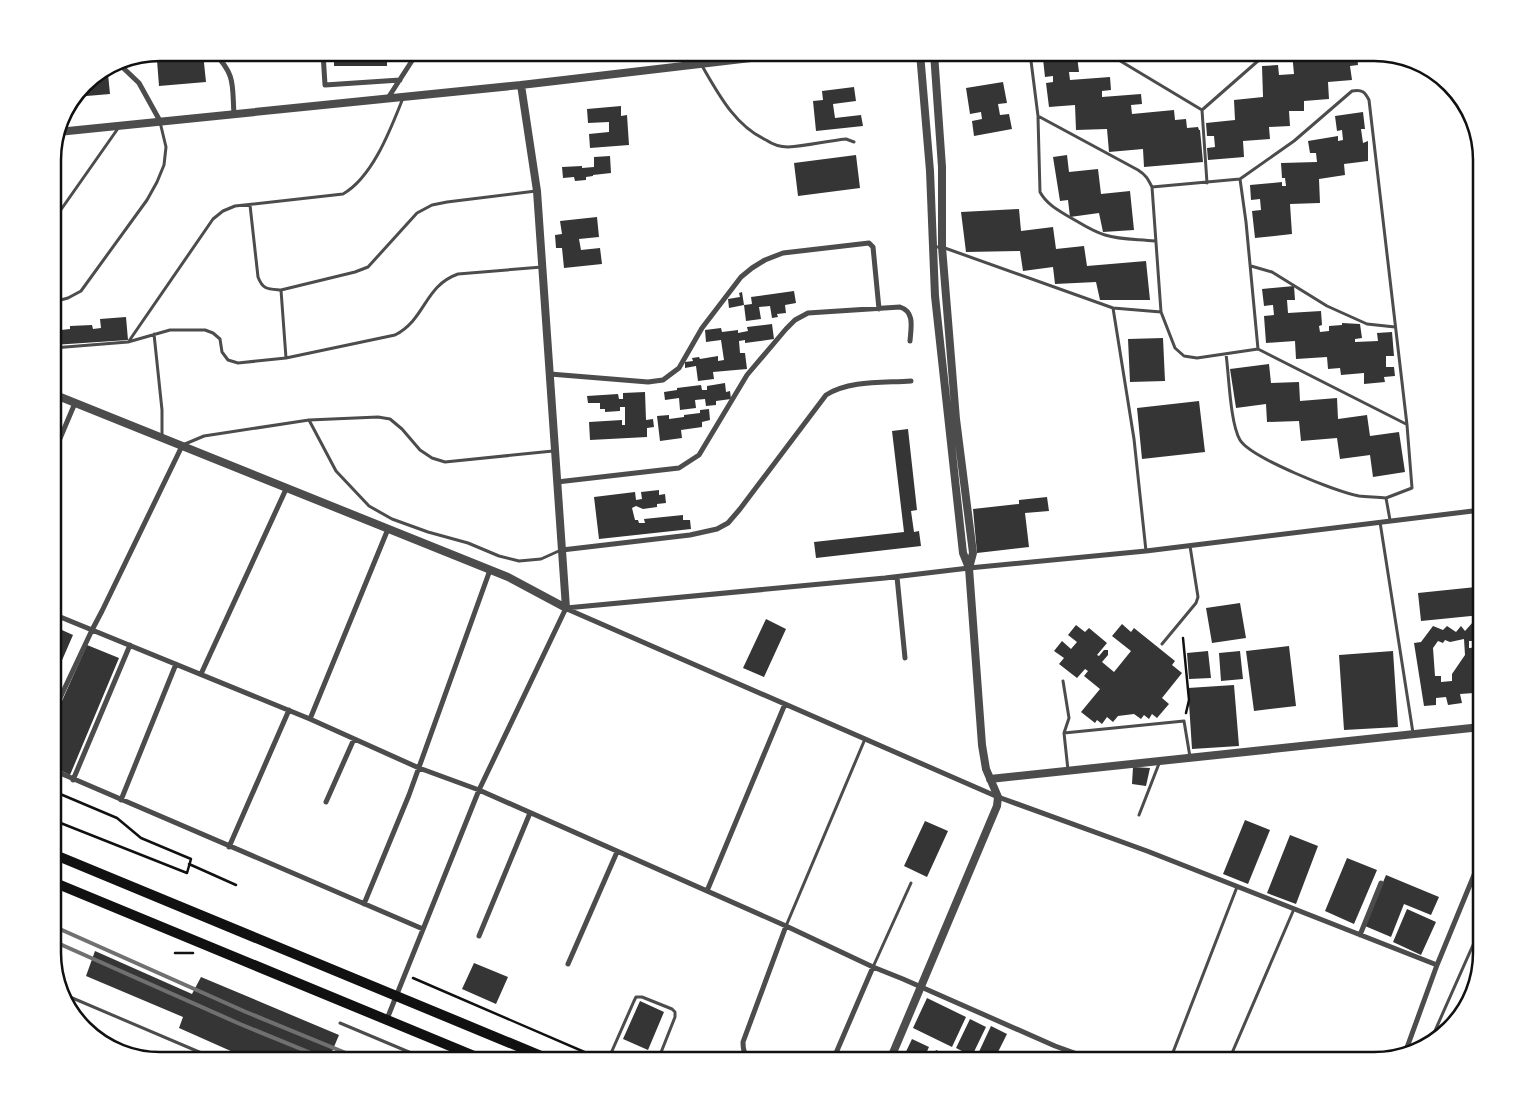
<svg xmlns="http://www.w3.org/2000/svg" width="1534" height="1113" font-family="Overpass,sans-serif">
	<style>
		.building { fill: #353535; fill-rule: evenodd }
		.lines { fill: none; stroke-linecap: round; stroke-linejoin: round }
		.path { stroke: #111; stroke-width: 2.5 }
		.service { stroke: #4c4c4c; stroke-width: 3 }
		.minor { stroke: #4c4c4c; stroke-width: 5 }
		.tertiary { stroke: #4c4c4c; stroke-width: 8 }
		.trunk { stroke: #111; stroke-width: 10 }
		.rail { stroke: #707070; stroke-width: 4 }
		.rim { fill: none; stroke: #111; stroke-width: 2.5 }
	</style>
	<rect width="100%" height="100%" fill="#fff"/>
	<path class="building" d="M160,52L203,53L206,82L159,86L157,60L130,64L129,59Z
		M334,53H387V66H334Z
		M440,53H487V54L440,57Z
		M1292,53H1357L1358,65L1350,66L1352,80L1328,82L1329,99L1304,101V111H1289L1290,126L1269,127L1270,139L1243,141L1244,157L1208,160L1207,148L1215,147L1214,136H1207L1206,123L1235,120L1234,100L1263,97L1262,66L1278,65L1279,75L1294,74Z
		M1077,56L1079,72H1069L1070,80L1110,77L1111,90L1102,91V97L1141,94L1142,104L1131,105L1132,114L1174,110L1175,120L1186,119L1187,128L1198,127L1199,130H1200L1203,162L1144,167L1143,149L1109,152L1107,129L1076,130L1075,105L1049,107L1046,83L1053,82V76L1045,77L1043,59Z
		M108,74L110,94L75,97L85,85L94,84L93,77Z
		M1003,82L1007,103L998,104L1000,115L1009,114L1012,129L974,136L972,121L982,119L981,112L970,114L966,88Z
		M854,87L856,101L833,104L835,118L861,115L863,126L816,131L813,101L823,100L822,91Z
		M621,106V116L627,115L629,145L590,148L589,134L609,132V122L588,123L587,109Z
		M1363,112L1365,129H1361L1363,143L1368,141V161L1344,164L1345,175L1319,179L1320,203L1290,204L1292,234L1255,238L1252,211L1261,210L1260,199L1251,200L1250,185L1282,182V186H1286L1285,178H1282L1281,163L1317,162L1316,153H1310L1308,141L1338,136V141L1343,140L1342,130L1337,131L1335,116Z
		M856,155L860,188L798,196L794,163Z
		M1067,155L1069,172L1098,169L1101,194L1130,191L1134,230L1103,232L1099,213L1070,217L1068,200L1060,201L1053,157Z
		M610,156L611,173L593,175V176L586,177V180L575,181L574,177L563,178L562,167L582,166V168L594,167V157Z
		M1019,209L1021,231L1053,227L1056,249L1084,246L1087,266L1146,261L1150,300H1100L1096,282L1055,284L1053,267L1023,271L1020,251L966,252L961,212Z
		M597,217L599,237L579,239L581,250L600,248L602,264L564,268L562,248H556L555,235L562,234L560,221Z
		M1294,286L1295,300H1287L1288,313L1321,311L1322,325L1319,326L1320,332L1329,331V326L1342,325V323L1360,324L1362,338L1355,339V342L1378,341L1377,333L1392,332L1394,356H1386V367H1394L1395,376L1384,377L1385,382L1364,384V373L1341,375L1340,368L1328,369L1327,357L1296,359L1295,341L1266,343L1264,316L1274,315L1273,305L1264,306L1262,289Z
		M794,291L796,303L785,305L786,313L777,314L778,317L772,318L770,306L759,307L761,319L746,321L744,305L752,304L751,297Z
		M742,292L744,305L729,308L728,299L740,297L739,293Z
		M126,317L128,340L53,345V327H61V330L70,329V326L92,325L93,329L101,328L100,319Z
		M772,324L774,339L745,343V340L739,341L740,353H745L747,369L713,372L714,379L698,381L696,366L685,368V362L693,361L692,358L699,357L700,359L718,356V361L724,360L721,340L706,342L705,330L721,328L722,332L738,330V333L748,331L747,327Z
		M1163,338L1165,381L1130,382L1128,339Z
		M1269,364L1271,383L1299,382L1300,401L1337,398L1338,419L1367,415L1370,436L1399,432L1405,472L1373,477L1370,455L1340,459L1337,438L1301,441L1299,421L1267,422L1266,404L1236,408L1230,369Z
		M725,383L726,392L730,391L731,399L716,401V405L706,406L705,399L695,400L696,408L680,410L679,398L665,400L664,392L677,390V388L701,385L702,390H707V386Z
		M645,392L646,420L653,419L654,427L647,428V437L590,440L589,422L622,420V425H625V407H620V411L605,412V409H600V403H588L587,396L618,394L619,399H623V393Z
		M1199,401L1205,452L1142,459L1137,408Z
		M709,409L710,420L702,422V427L681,430L682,438L660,441L657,416L669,415V419L684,417V415L700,413V410Z
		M908,429L917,510L911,511L914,532L919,531L921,546L816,558L814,542L904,532L892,431Z
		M659,490V495L665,494L666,503L657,504V507L643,509L636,506L632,508L635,520H638L639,523H645L644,519L683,515V520H690L691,529L599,539L594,497L635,492L636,500L642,499L641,492Z
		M1047,497L1049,511L1025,513L1029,547L977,553L973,509L1019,504V500Z
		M1481,558V615L1421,621L1418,593L1476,587L1472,559Z
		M1240,603L1246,638L1212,643L1206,608Z
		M766,619L786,629L764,677L743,668Z
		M1473,622L1479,628V641H1469V648L1480,647L1481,681L1474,693L1460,694L1462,703L1448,705L1446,697L1436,698V705L1424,706L1414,643L1421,642L1433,626L1443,630L1447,626L1456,632L1461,626L1465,631ZM1464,639L1465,655L1452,674V681L1441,682V676H1435L1433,648L1438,641L1443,643L1445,640L1450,642Z
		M1122,624L1131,632L1134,628L1175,661L1172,665L1182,673L1162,698L1169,704L1157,718L1152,714L1149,719L1144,715L1141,719L1134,714L1118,716L1113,722L1107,717L1102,724L1097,720L1095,723L1081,712L1100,689L1084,676L1088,671L1085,669L1077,678L1059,664L1064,658L1054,651L1062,641L1071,649L1077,642L1068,635L1076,625L1085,632L1089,628L1107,643L1097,655L1099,656L1104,650H1108V655L1102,662L1114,672L1131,651L1112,636Z
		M53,626L73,635L53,681Z
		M87,645L119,658L70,775L53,767V721Z
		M1289,646L1296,706L1254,711L1246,651Z
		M1208,651L1211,678L1189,679L1187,653Z
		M1240,651L1243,679L1221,681L1219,653Z
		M1393,651L1398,727L1344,730L1339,655Z
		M1234,685L1239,746L1192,749L1188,688Z
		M1133,767L1150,768L1146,786L1132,784Z
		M1245,820L1270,830L1248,884L1223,874Z
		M925,821L948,831L927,877L904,866Z
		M1290,835L1318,846L1296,904L1267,893Z
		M1347,858L1377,870L1354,924L1325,911Z
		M1386,875L1439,897L1431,915L1404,904L1391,937L1365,926Z
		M1407,909L1436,922L1421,955L1393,942Z
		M95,951L192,994L201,977L339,1035L331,1054L347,1060H251L179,1028L183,1017L86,976Z
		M474,963L508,977L496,1004L462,989Z
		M927,998L966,1017L952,1047L913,1028Z
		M640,1001L664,1012L648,1050L623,1039Z
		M970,1019L986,1027L972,1056L956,1048Z
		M991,1026L1007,1034L994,1060H986L977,1056Z
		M912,1039L929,1047L923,1060H902Z
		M936,1050L954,1058L953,1060H931Z
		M1186,1051L1208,1060H1182Z"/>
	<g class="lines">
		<path class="path" d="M1183,638L1189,700L1186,713
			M53,820L187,873L191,859L141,838L117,818L53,791
			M189,864L236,885
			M175,953H193
			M413,978L596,1057"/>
		<path class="service" d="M1030,53L1038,116L1138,170C1146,175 1148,179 1152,187L1161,312L1175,348L1184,356L1197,358L1258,349L1246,222L1240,179L1152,187
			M1107,53L1202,110L1207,183
			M701,64C718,93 734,125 766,140C772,144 780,147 788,147C807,146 826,141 846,139L854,142
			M1202,110L1267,53
			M1038,117L1040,192C1046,203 1056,209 1066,215C1079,222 1091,231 1105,235C1121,240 1138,239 1155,241
			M1240,179L1294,141L1352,91C1362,89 1365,92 1369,100L1407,425L1412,488L1386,498
			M250,205L258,277C263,290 268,289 281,290L355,272L368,267L417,213L432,205L447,202L536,191
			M53,221L119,127
			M934,247H942L1113,308
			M1251,266L1272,272L1327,306L1367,324L1395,327
			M281,290L286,358
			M53,302L68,298L81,291L147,200L157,182L164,165L166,147L160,122
			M154,334L162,410V436
			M129,341L213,219L223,211L235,206L343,194C373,177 391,128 403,98
			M53,348L128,342L170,330H205L213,333L220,339L222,352L228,360L238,363L286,358L395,335C426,319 424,286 458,274L542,267
			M1258,349L1406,424
			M1226,354C1229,375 1230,423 1240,440C1251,458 1337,492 1359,496C1368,497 1377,497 1386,498L1390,520
			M309,420L336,471L369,506L392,519L428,532L468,543L499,556L519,561L541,559L561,550
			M185,444L204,436L309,420L378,417L390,419L402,429L420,450L432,458L445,462L553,451
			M1380,522L1413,733
			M1146,551L1134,439L1113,308L1161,312
			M1162,644L1196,603L1198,597L1190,546
			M1063,681L1069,718L1064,733L1068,770
			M1064,733L1184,721L1190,757
			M1139,815L1160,761
			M786,926L865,739
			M873,967L911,883
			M63,994L218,1060
			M340,1023L428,1060
			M1430,1042L1481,927
			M608,1060L634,1001L636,997H642L672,1009L675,1012V1017L658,1060
			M1170,1060L1237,887
			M1229,1060L1294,909"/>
		<path class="minor" d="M214,53C236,75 232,85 234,114
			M323,53L325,85L400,80
			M117,62L139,83L160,121
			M388,98L417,53
			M550,374L648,382L663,380L679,368L702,328L741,277L752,268L765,260L783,253L869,243L873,247L879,309
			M53,455L75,403
			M557,482L679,468L699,455L747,375L786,329L795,320L808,313L900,307C915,312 911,327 910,341
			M562,550L690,535L717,529L728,523L740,509L826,395C850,380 883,383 911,381
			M897,577L905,658
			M567,609L998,797L1147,851L1437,965
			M53,614L310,719L419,768L479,790L786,926L873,967L903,979L1055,1046L1094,1060
			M201,674L287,487
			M53,713L92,630L102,611L182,446
			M310,719L388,529
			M53,770L423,929
			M73,780L130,645
			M121,800L176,664
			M326,802L354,739
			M229,847L289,710
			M707,891L785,704
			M364,904L409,795L490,570
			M1360,935L1381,883
			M479,936L530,813
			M568,964L617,852
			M387,1019L479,790L566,608L885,578L969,568L1146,551L1481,510
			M1405,1053L1437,965L1481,858
			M751,1060C744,1055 743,1050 743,1042L786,926
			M833,1060L873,967"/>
		<path class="tertiary" d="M934,53L942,167V247L956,419L973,553L969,568
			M58,132L521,85
			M53,394L508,577L566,608
			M566,608L537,191L521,85L793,53
			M990,779L1481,727
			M890,1060L997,806L998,797L986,769L982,745L969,568L963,553L935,296L930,171L920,53"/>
		<path class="trunk" d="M53,854L551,1060
			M53,882L484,1060"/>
		<path class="rail" d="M53,926L246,1012L363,1060
			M53,941L240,1024L328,1060"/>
	</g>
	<path d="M0 0H1534V1113H0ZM160 61H1374A99 99 0 0 1 1473 160V953A99 99 0 0 1 1374 1052H160A99 99 0 0 1 61 953V160A99 99 0 0 1 160 61Z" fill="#fff" fill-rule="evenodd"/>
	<path class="rim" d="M160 61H1374A99 99 0 0 1 1473 160V953A99 99 0 0 1 1374 1052H160A99 99 0 0 1 61 953V160A99 99 0 0 1 160 61Z"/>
</svg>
